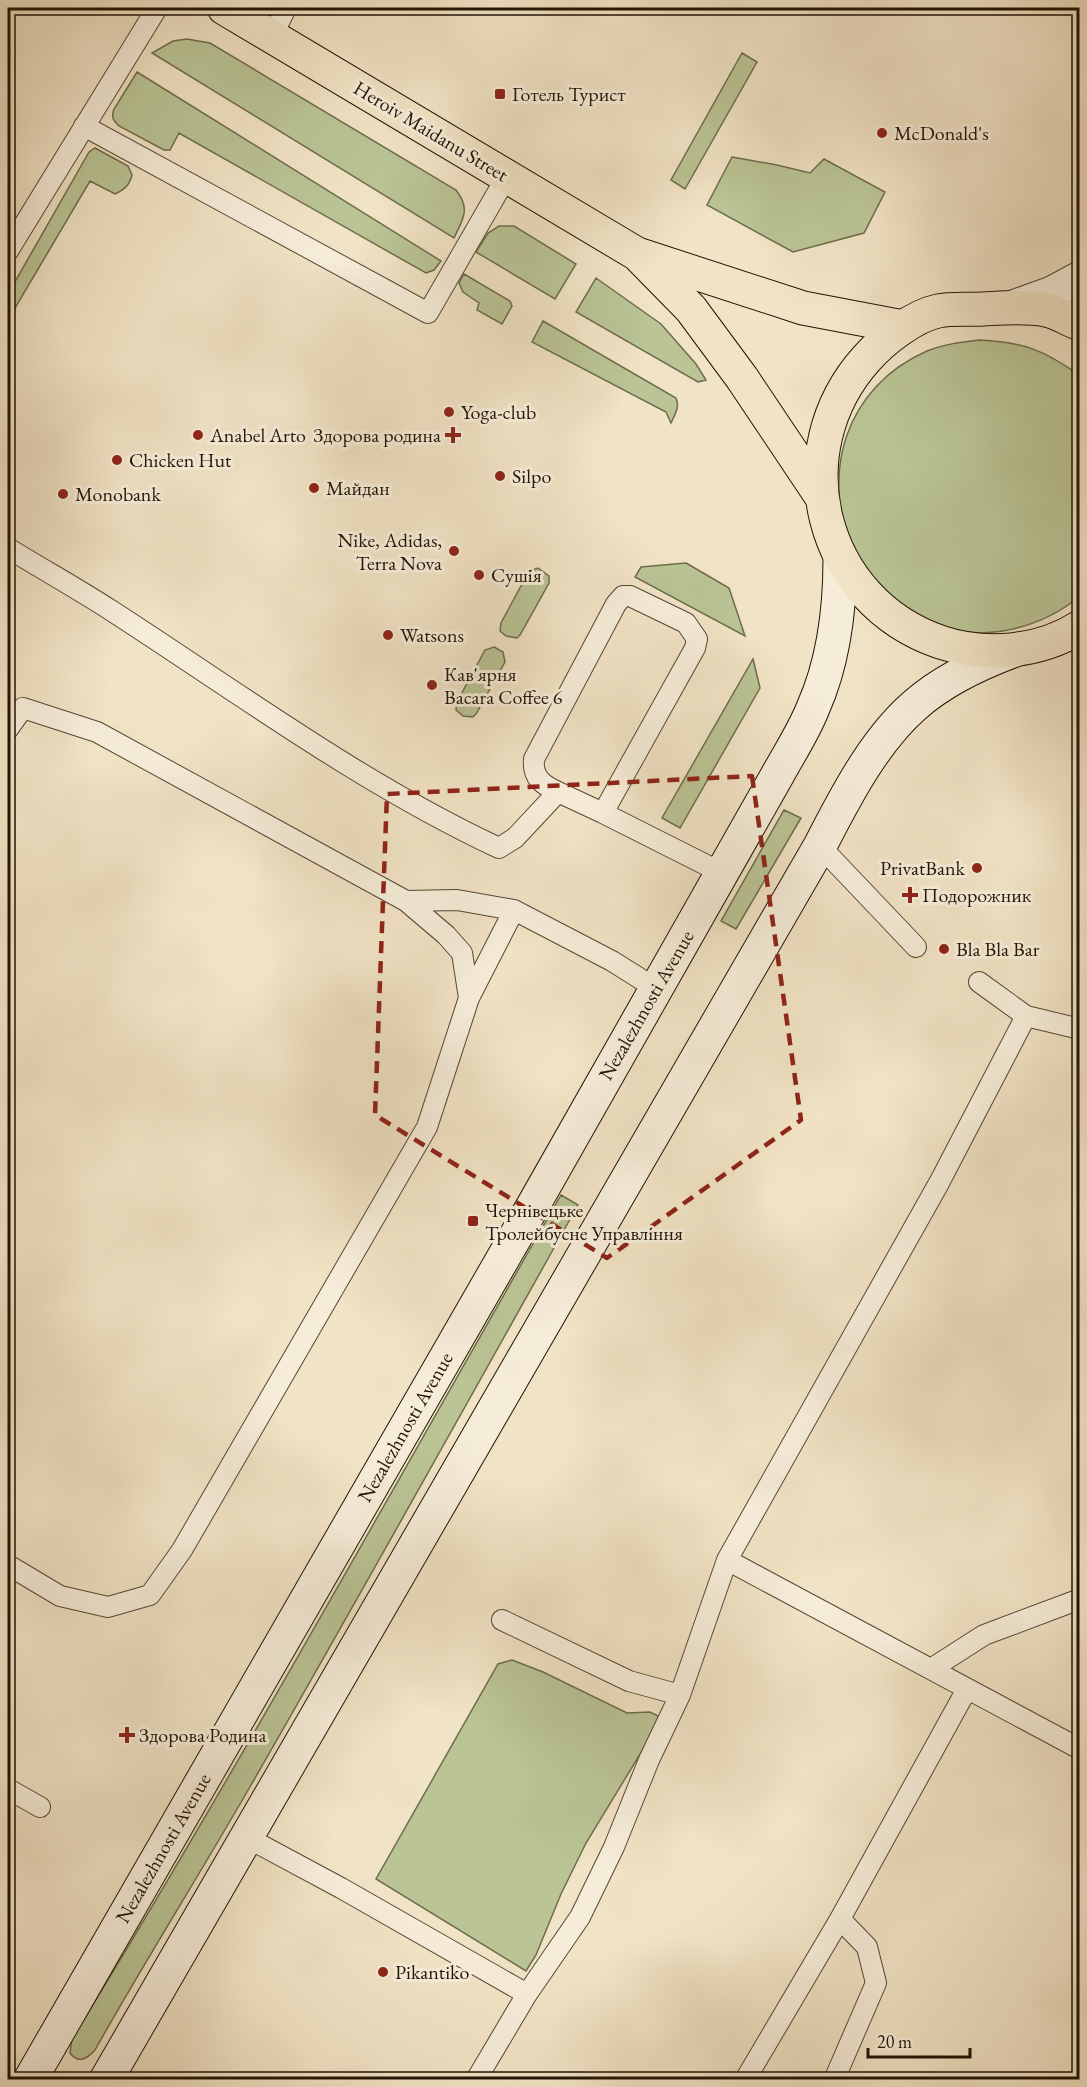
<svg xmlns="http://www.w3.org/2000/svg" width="1087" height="2087" font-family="'EB Garamond',serif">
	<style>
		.green { fill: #bac495; stroke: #6e6c4c; stroke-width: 1.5 }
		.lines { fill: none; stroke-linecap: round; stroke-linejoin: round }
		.service-casing { stroke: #554734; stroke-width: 22 }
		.tertiary-casing { stroke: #554734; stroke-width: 35 }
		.secondary-casing { stroke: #211303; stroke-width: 35 }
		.primary-casing { stroke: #211303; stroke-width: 35 }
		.service { stroke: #f6edd9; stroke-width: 20 }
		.tertiary { stroke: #f6edd9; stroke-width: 33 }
		.secondary { stroke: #f6edd9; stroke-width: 33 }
		.primary { stroke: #f1e3c5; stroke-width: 33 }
		.marked { fill: none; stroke: #8f2418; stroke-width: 4.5; stroke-dasharray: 12 8; stroke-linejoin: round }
		.poi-dot { fill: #8f2418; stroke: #f6edd9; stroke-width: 2 }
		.labels { text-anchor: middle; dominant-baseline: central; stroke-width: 6; stroke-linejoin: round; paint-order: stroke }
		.poi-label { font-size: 20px; fill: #211303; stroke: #f6edd9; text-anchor: start }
		.street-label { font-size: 20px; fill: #211303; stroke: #f6edd9 }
	</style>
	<rect width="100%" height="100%" fill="#f1e3c5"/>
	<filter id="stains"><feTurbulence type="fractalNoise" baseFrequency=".00333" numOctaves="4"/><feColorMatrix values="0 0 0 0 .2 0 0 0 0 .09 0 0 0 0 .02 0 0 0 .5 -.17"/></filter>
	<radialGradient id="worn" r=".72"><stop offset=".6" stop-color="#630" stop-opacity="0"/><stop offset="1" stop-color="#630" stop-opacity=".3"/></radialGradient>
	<path class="green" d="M187,39L210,43L456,190C471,209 463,219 454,238L152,53L173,41Z
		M742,53L757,62L685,189L671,180Z
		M137,72L441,261L434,270L426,273L179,133L170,150H164L119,126C113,120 111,117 114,109Z
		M95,148L128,166L132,175C129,186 125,189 115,194L90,181L8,320V294L89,152Z
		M732,157L777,165L810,173L824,159L885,192L864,233L793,252L707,205Z
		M499,226H514L576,264L555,299L476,252L488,233Z
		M464,274L510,301L512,306L502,324L477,310L479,303L463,292L459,283Z
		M596,278L661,324L696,364L706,380L698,382L576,312Z
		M543,321L676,398C680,407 675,414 671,423L666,412L532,342Z
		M980,340C1023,342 1044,350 1079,375V597C1040,628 983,644 935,624C926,621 919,615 911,610C904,606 894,602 888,596C882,591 878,584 874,579C867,571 858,562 854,553C819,474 845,387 927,351C944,344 962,342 980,340Z
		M686,563L729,588L745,636L635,577L641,567Z
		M538,568L549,576V583L520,635L517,638L506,636L500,631L501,623L529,571Z
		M494,647L503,652L505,662L476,714L473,717L463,716L456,710L457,702L485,650Z
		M753,659L760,688L680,828L662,818Z
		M784,810L801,818L736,929L721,921Z
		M561,1195L578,1205C470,1398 362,1592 251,1785C200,1874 145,1961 95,2050C87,2059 78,2064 70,2053L72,2039C242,1762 399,1477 561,1195Z
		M512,1660L543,1672L627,1713L650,1712L662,1718L586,1843L561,1894L536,1955L526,1971L376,1879L498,1664Z"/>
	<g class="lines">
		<g class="service-casing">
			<path id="service" d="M272,36L286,8
				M84,126L428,313L507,176
				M8,251L157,8
				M8,548C42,569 78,589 112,611C239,693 362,784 499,848L515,838L558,792L603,813L722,873
				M8,729L23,708L97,732L406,901L446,935L462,953L469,998L427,1127L182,1550L150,1595L108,1607L60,1596L8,1565
				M558,792C543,785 532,778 534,759L616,604L623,596H630L686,623L697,639L695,648L603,813
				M820,846L916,947
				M406,901L457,900L514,910
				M979,982L1026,1016
				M469,998L514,910L612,961L655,988
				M727,1560L1080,1749
				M502,1620L629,1681L680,1695L727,1560L939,1183L1026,1016L1080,1029
				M931,1669L984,1635L1080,1599
				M8,1789L40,1807
				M246,1837L341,1888L527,1994L476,2080
				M527,1994L580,1917L614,1847L649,1760L680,1695
				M745,2080L840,1919L967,1689
				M834,2080L876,1983L867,1947L840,1919"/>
		</g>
		<g class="tertiary-casing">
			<path id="tertiary" d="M1013,307L1052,293L1080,278"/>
		</g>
		<g class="secondary-casing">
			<path id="secondary" d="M30,2080L513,1241L778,774C790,752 804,731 813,708C834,661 840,610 840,559
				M106,2080L820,846C844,799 874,741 914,706C943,680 982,662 1018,649"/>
		</g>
		<g class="primary-casing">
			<path id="primary" d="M224,8L637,254L803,308L903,327
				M640,257L691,309L742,378L821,496
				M1080,324C1069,320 1057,312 1046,310C1026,306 1004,308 983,309C969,310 952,308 938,311C914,316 883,340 867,358C782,452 820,601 940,642C985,657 1039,653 1080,627"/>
		</g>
		<use href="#service" class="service"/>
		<use href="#tertiary" class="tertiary"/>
		<use href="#secondary" class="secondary"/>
		<use href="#primary" class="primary"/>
	</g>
	<path class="marked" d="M752,776L801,1120L607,1258L375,1115L387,794Z"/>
	<g class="poi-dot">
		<rect x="494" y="88" width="12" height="12" rx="3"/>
		<circle cx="882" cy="133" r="6"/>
		<circle cx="449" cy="412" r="6"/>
		<circle cx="198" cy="435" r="6"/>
		<path d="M450 426h6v6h6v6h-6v6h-6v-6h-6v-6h6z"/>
		<circle cx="117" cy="460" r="6"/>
		<circle cx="500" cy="476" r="6"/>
		<circle cx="314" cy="488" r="6"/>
		<circle cx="63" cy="494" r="6"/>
		<circle cx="454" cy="551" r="6"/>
		<circle cx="479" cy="575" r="6"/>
		<circle cx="388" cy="635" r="6"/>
		<circle cx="432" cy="685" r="6"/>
		<circle cx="977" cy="868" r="6"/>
		<path d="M907 886h6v6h6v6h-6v6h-6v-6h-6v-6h6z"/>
		<circle cx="944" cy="949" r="6"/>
		<rect x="467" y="1215" width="12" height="12" rx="3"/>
		<path d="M124 1726h6v6h6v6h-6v6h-6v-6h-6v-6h6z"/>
		<circle cx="383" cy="1972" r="6"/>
	</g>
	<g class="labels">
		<g class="poi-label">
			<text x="512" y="94">Готель Турист</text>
			<text x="894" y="133">McDonald's</text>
			<text x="461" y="412">Yoga-club</text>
			<text x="210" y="435">Anabel Arto</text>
			<text x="441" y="435" text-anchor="end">Здорова родина</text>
			<text x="129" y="460">Chicken Hut</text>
			<text x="512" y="476">Silpo</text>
			<text x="326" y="488">Майдан</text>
			<text x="75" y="494">Monobank</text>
			<text x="442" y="540" text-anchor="end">Nike, Adidas,<tspan x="442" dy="23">Terra Nova</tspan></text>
			<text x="491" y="575">Сушія</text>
			<text x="400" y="635">Watsons</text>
			<text x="444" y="674">Кав'ярня<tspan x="444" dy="23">Bacara Coffee 6</tspan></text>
			<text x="965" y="868" text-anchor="end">PrivatBank</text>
			<text x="922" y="895">Подорожник</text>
			<text x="956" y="949">Bla Bla Bar</text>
			<text x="485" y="1210">Чернівецьке<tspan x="485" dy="23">Тролейбусне Управління</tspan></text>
			<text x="139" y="1735">Здорова Родина</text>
			<text x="395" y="1972">Pikantiko</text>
		</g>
		<g class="street-label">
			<text transform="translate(431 131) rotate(31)">Heroiv Maidanu Street</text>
			<text transform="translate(646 1005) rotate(-60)">Nezalezhnosti Avenue</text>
			<text transform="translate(405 1427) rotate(-60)">Nezalezhnosti Avenue</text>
			<text transform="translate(163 1848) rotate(-60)">Nezalezhnosti Avenue</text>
		</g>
	</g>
	<rect width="1087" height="2087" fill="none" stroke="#f1e3c5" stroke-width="30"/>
	<rect x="9" y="9" width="1069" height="2069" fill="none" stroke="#211303" stroke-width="3"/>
	<rect x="15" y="15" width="1057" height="2057" fill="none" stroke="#211303" stroke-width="1.5"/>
	<path d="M868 2048v9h102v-9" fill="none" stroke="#211303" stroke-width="3"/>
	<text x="877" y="2048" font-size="18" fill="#211303" stroke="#f6edd9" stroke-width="4.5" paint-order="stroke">20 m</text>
	<rect width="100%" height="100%" filter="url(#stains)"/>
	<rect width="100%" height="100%" fill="url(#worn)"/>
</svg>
